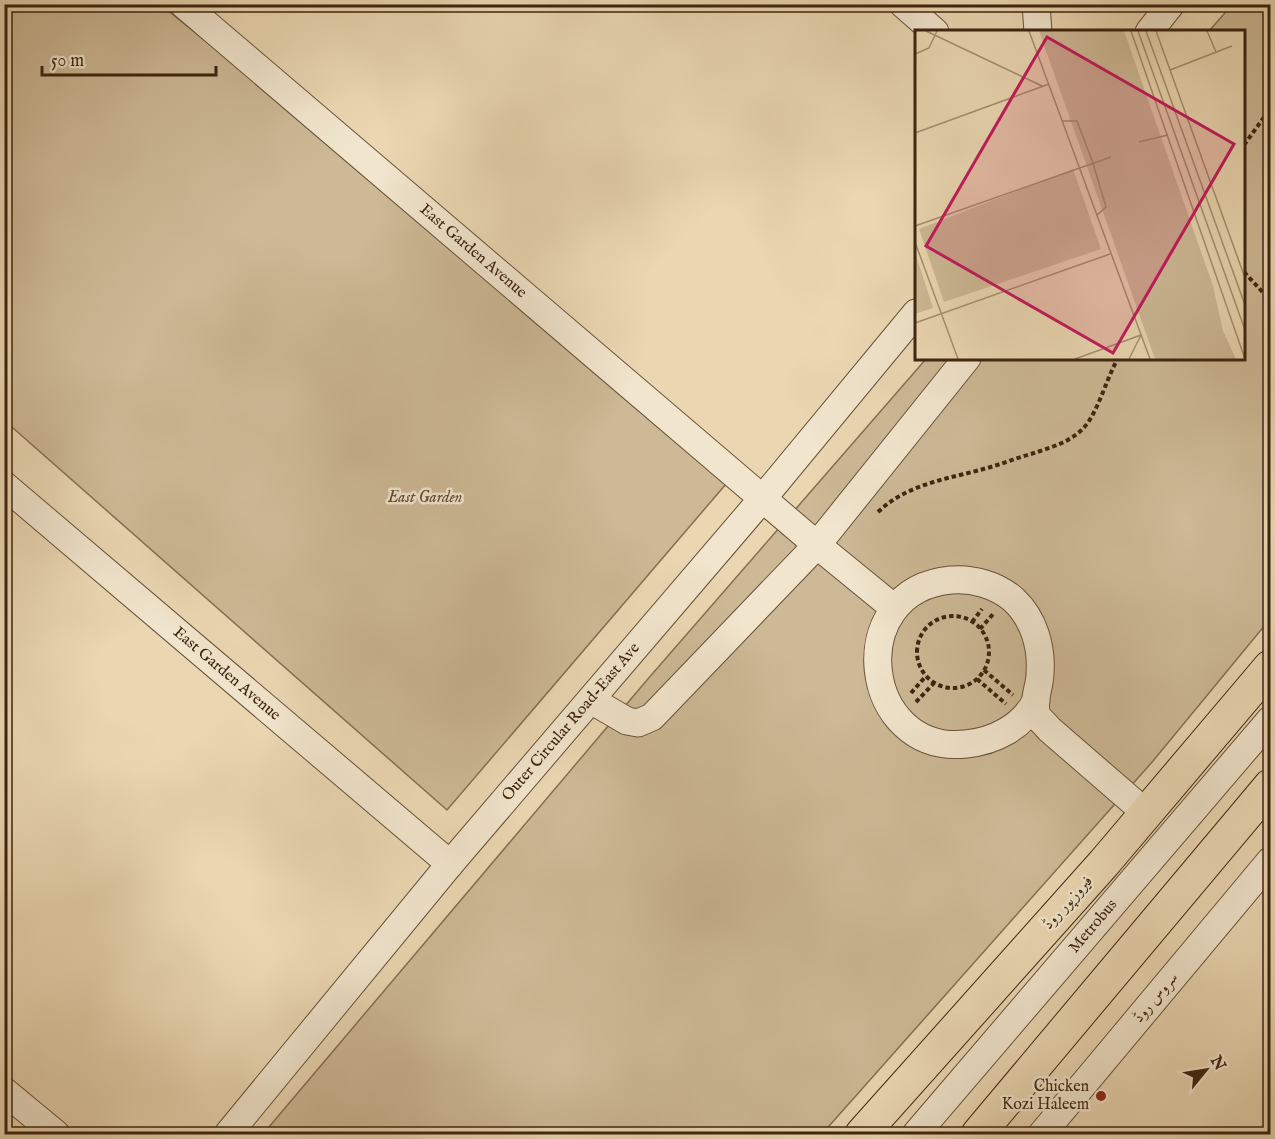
<svg xmlns="http://www.w3.org/2000/svg" width="1275" height="1139" font-family="'IM FELL English',Amiri,serif">
	<style>
		.green { fill: #cdb996; stroke: #856e52; stroke-width: 1.5 }
		.lines { fill: none; stroke-linecap: round; stroke-linejoin: round }
		.minor-casing { stroke: #685138; stroke-width: 29 }
		.major-casing { stroke: #3d240f; stroke-width: 35 }
		.path { stroke: #3d240f; stroke-width: 4; stroke-dasharray: 4.5 3; stroke-linecap: butt }
		.minor { stroke: #f1e5cd; stroke-width: 27 }
		.major { stroke: #ead7b2; stroke-width: 33 }
		.poi-dot { fill: #8f2418; stroke: #f1e5cd; stroke-width: 2 }
		.labels { text-anchor: middle; dominant-baseline: central; stroke-width: 5; stroke-linejoin: round; paint-order: stroke }
		.street-label { font-size: 16px; fill: #3d240f; stroke: #f1e5cd }
		.park-label { font-size: 16px; font-style: italic; fill: #614931; stroke: #f1e5cd }
		.poi-label { font-size: 16px; fill: #3d240f; stroke: #f1e5cd; text-anchor: end }
		.inset-road { fill: none; stroke: #a58f71; stroke-width: 1.5 }
		.view { fill: #c2185b; fill-opacity: 0.15; stroke: #c2185b; stroke-width: 3 }
		.inset-edge { fill: none; stroke: #3d240f; stroke-width: 3 }
	</style>
	<rect width="100%" height="100%" fill="#ead7b2"/>
	<filter id="stains"><feTurbulence type="fractalNoise" baseFrequency=".00333" numOctaves="4"/><feColorMatrix values="0 0 0 0 .2 0 0 0 0 .09 0 0 0 0 .02 0 0 0 .5 -.17"/></filter>
	<radialGradient id="worn" r=".72"><stop offset=".6" stop-color="#630" stop-opacity="0"/><stop offset="1" stop-color="#630" stop-opacity=".3"/></radialGradient>
	<path class="green" d="M5,5H161L738,470L447,810L5,421Z
		M1232,5H1270V619L1153,761L822,1134H263L647,680L926,359L1244,358V32L1209,31Z"/>
	<g class="lines">
		<g class="minor-casing">
			<g id="minor">
				<path id="s1" d="M183,4L817,545L894,608"/>
				<path d="M903,4L935,32"/>
				<path d="M1036,4L1038,32"/>
				<path d="M1149,32L1171,4"/>
				<path id="s2" d="M4,485L450,864"/>
				<path d="M591,700L627,721L638,723L652,717L817,545L967,358"/>
				<path d="M1036,701C1022,727 995,741 966,744C861,755 842,590 951,580C972,578 997,585 1014,600C1034,619 1042,647 1040,674C1040,686 1032,702 1037,715C1039,719 1046,725 1049,729L1146,813"/>
				<path d="M4,1091L56,1134"/>
				<path id="s3" d="M228,1134L450,864L763,498L916,313"/>
				<path id="s4" d="M916,1134L1270,720"/>
				<path d="M1042,1134L1270,861"/>
			</g>
		</g>
		<g class="major-casing">
			<path id="major" d="M862,1134L1104,863L1270,667
				M978,1134L1270,786"/>
		</g>
		<path class="path" d="M1244,145L1270,109
			M1244,272L1270,300
			M878,512C908,483 949,479 987,468C1002,464 1016,458 1031,454C1052,447 1076,441 1089,421C1101,402 1107,378 1118,358
			M917 652a36 36 0 1 1 72 0a36 36 0 1 1-72 0Z
			M972,622L982,609
			M980,629L994,613
			M984,670L1013,695
			M977,679L1006,704
			M911,693L926,676
			M916,702L934,683"/>
		<use href="#minor" class="minor"/>
		<use href="#major" class="major"/>
	</g>
	<circle class="poi-dot" cx="1101" cy="1096" r="6"/>
	<g class="labels">
		<g class="street-label">
			<text stroke="none"><textPath href="#s1" startOffset="381">East Garden Avenue</textPath></text>
			<text stroke="none"><textPath href="#s2" startOffset="292">East Garden Avenue</textPath></text>
			<text stroke="none"><textPath href="#s3" startOffset="536">Outer Circular Road-East Ave</textPath></text>
			<text transform="translate(1068 903) rotate(-48)">فیروزپور روڈ</text>
			<text stroke="none"><textPath href="#s4" startOffset="273">Metrobus</textPath></text>
			<text transform="translate(1156 998) rotate(-50)">سروس روڈ</text>
		</g>
		<g class="park-label">
			<text x="425" y="498">East Garden</text>
		</g>
		<g class="poi-label">
			<text x="1089" y="1087">Chicken<tspan x="1089" dy="18">Kozi Haleem</tspan></text>
		</g>
	</g>
	<g transform="translate(915 30)">
		<rect width="330" height="330" fill="#ead7b2"/>
		<path d="M124,1H209L298,256L308,301L321,329H240ZM158,139L186,219L29,272L4,199ZM0,222L18,278L0,284Z" fill="#cdb996"/>
		<path class="inset-road" d="M11,1L127,56M114,1L235,329M216,1L330,329M223,1L330,300M231,1L330,275M241,1L330,248M292,1L301,22M0,24L14,18L22,1M255,40L317,16M148,91H162L178,133L191,177L182,185M0,103L134,54M224,112L253,105M0,196L196,127M0,212L43,329M0,293L195,224M160,329L226,305M214,329L226,305"/>
		<path class="view" d="M132,7L319,114L198,323L11,216Z"/>
		<rect width="330" height="330" class="inset-edge"/>
	</g>
	<rect width="1275" height="1139" fill="none" stroke="#ead7b2" stroke-width="24"/>
	<rect x="6" y="6" width="1263" height="1127" fill="none" stroke="#3d240f" stroke-width="3"/>
	<rect x="12" y="12" width="1251" height="1115" fill="none" stroke="#3d240f" stroke-width="1.5"/>
	<g transform="translate(1206 1070) rotate(60)" stroke="#f1e5cd" stroke-width="4.5" paint-order="stroke">
	<path d="M0-4.5L10 22L0 15L-10 22Z" fill="#3d240f"/>
	<text y="-9" font-size="16" font-weight="bold" text-anchor="middle" fill="#3d240f">N</text>
	</g>
	<path d="M42 66v9h174v-9" fill="none" stroke="#3d240f" stroke-width="3"/>
	<text x="51" y="66" font-size="18" fill="#3d240f" stroke="#f1e5cd" stroke-width="4.5" paint-order="stroke">50 m</text>
	<rect width="100%" height="100%" filter="url(#stains)"/>
	<rect width="100%" height="100%" fill="url(#worn)"/>
</svg>
